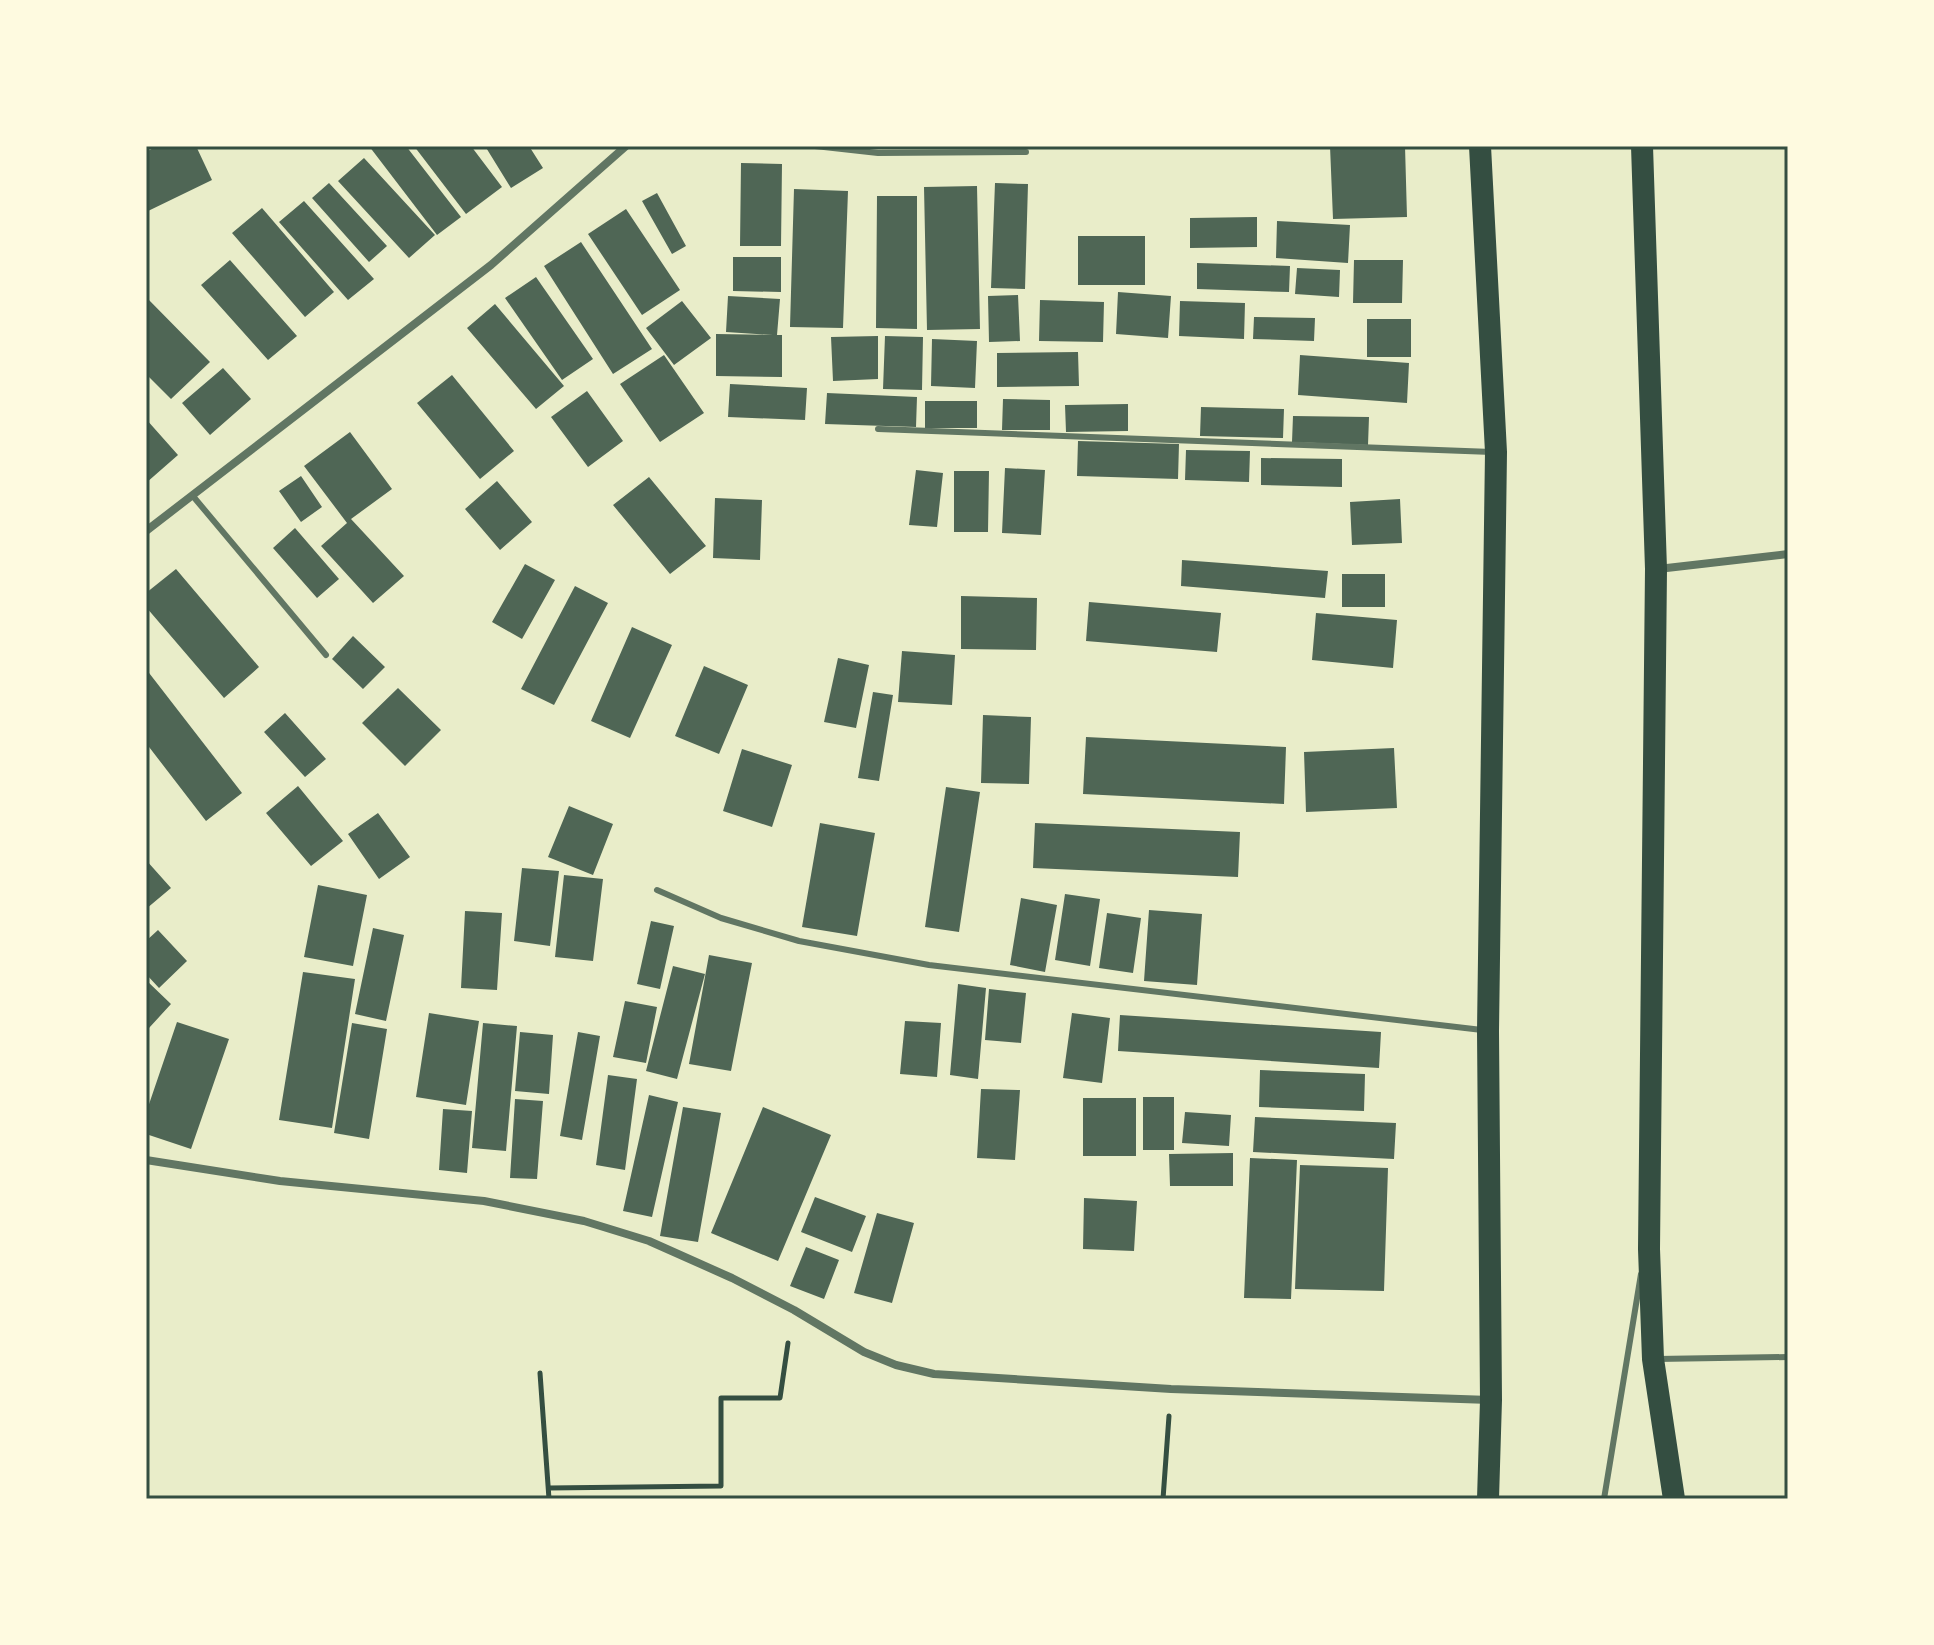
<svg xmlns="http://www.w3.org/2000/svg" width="1934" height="1645" font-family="Raleway,sans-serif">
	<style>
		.building { fill: #4f6655 }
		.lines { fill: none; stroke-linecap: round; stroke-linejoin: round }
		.path { stroke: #344e41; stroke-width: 5 }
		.service { stroke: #617663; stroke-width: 6 }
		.minor { stroke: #617663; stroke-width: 8 }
		.trunk { stroke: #344e41; stroke-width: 22 }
		.neatline { fill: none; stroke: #344e41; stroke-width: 3 }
	</style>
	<rect width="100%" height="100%" fill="#e9edc9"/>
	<path class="building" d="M157,146H196L212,180L146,212V152Z
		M369,146H406L461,217L437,235Z
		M414,146H471L502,187L466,214Z
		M485,146H529L543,168L511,188Z
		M1330,146H1405L1407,217L1333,219Z
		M364,158L435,235L409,258L338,181Z
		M741,163L782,164L781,246H740Z
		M329,183L387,246L369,262L312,198Z
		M995,183L1028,184L1025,289L991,288Z
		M977,186L980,329L927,330L924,187Z
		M794,189L848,191L843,328L790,327Z
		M657,193L686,246L672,254L642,201Z
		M877,196H917V329L876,328Z
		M304,201L374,279L348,300L279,222Z
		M262,208L334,292L305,317L232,233Z
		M626,209L680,290L642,315L588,234Z
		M1257,217V247L1190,248V218Z
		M1277,221L1350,225L1348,263L1276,258Z
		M1078,236H1145V285H1078Z
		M581,242L652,349L613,374L544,266Z
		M733,257H781V292L733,291Z
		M230,260L297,336L268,360L201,285Z
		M1354,260H1403L1402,303H1353Z
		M1197,263L1290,266L1289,292L1197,289Z
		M1297,268L1340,270L1339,297L1295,294Z
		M536,277L593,359L562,380L505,298Z
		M1118,292L1171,296L1168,338L1116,334Z
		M1018,295L1020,341L989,342L988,296Z
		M728,296L780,299L777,335H782V377L716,376V334L773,335L726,332Z
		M146,297L210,362L171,399L146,374Z
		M1040,300L1104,302L1103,342L1039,341Z
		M682,301L711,338L674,365L646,328Z
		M1180,301L1245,303L1244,339L1179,336Z
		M495,304L564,386L536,409L467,328Z
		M1254,317L1315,318L1314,341L1253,339Z
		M1367,319H1411V357H1367Z
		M878,336V379L833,381L831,337Z
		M885,336L923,337L922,390L883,389Z
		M932,339L977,341L975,388L931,386Z
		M1078,352L1079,386L997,387V353Z
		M664,355L704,413L660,442L620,384Z
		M1300,355L1409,363L1407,403L1298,395Z
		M223,368L251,399L210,435L182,403Z
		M452,375L514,451L480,479L417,403Z
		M730,384L807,388L805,420L728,417Z
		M587,391L623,441L588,467L551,417Z
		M827,393L917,397L916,427L825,424Z
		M1003,399L1050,400V430H1002Z
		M925,401H977V428H925Z
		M1128,404V431L1066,432L1065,405Z
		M1201,407L1284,409L1283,438L1200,436Z
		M1293,416L1369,417L1368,445L1292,442Z
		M146,419L178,455L146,483Z
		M350,432L392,489L351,519L404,576L373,603L321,546L347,523L304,466Z
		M1078,441L1179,444L1178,479L1077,476Z
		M1186,450L1250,451L1249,482L1185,480Z
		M1261,458L1342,459V487L1261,485Z
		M1005,468L1045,470L1041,535L1002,533Z
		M916,470L943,473L937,527L909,525Z
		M954,471H989L988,532H954Z
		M301,476L322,507L301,522L279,491Z
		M649,477L706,546L670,574L613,505Z
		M497,481L532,522L500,550L465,509Z
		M715,498L762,500L760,560L713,558Z
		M1400,499L1402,543L1352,545L1350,502Z
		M295,528L339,579L317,598L273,548Z
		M1182,560L1328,571L1325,598L1181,586Z
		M525,564L555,580L522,639L492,622Z
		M176,569L259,667L224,698L146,607V593Z
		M1342,574H1385V607H1342Z
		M575,586L608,603L554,705L521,689Z
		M961,596L1037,598L1036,650L961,649Z
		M1089,602L1221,613L1217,652L1086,641Z
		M1316,613L1397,620L1393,668L1312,660Z
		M632,627L672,645L630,738L591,721Z
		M353,636L385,667L363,689L332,659Z
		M902,651L955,655L952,705L898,702Z
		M838,658L869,665L856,728L824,722Z
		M704,666L748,685L719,754L675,736Z
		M146,669L242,793L206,821L146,743Z
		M398,688L441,730L405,766L362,723Z
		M873,692L893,695L879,781L858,778Z
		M285,713L326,759L305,777L264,732Z
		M983,715L1031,717L1029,784L981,783Z
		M1086,737L1286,747L1284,804L1083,794Z
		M1394,748L1397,808L1306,812L1304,752Z
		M742,749L792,765L772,827L723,811Z
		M298,786L343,841L311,866L266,813Z
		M946,787L980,792L959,932L925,927Z
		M569,806L613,824L593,875L548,857Z
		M378,813L410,857L379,879L348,834Z
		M820,823L875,833L857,936L802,927Z
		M1035,823L1240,832L1238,877L1033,868Z
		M146,860L171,888L146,909Z
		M522,868L559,871L550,946L514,941Z
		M564,875L603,879L593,961L555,957Z
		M318,885L367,895L353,966L304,957Z
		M1065,894L1100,899L1090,966L1055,960Z
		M1021,898L1057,905L1045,972L1010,965Z
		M1149,910L1202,914L1197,985L1144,981Z
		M465,911L502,913L497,990L461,988Z
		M1107,913L1141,918L1133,973L1099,968Z
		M651,921L674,926L660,989L637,984Z
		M373,928L404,935L386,1021L355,1014Z
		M158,930L187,961L159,988L146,974V941Z
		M709,955L752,963L731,1071L689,1064Z
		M673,966L705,974L677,1079L646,1071Z
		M303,972L355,979L332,1128L279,1120Z
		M146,980L171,1004L149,1028L146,1025Z
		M958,984L986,988L978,1079L950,1075Z
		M989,989L1026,993L1021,1043L985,1040Z
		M625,1001L657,1007L646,1063L613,1057Z
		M429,1013L479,1021L466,1105L416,1097Z
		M1072,1013L1110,1018L1102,1083L1063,1078Z
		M1120,1015L1381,1032L1379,1068L1118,1051Z
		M905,1021L941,1023L937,1077L900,1074Z
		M177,1022L229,1039L191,1149L146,1134V1113Z
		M352,1023L387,1029L369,1139L334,1133Z
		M483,1023L517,1026L506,1151L472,1148Z
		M520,1032L553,1035L549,1094L515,1091Z
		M578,1032L600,1036L582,1140L560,1136Z
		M1260,1070L1365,1074L1364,1111L1259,1107Z
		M608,1075L637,1079L625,1170L596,1165Z
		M981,1089L1020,1090L1015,1160L977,1158Z
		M649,1095L678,1102L652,1217L623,1211Z
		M1143,1097H1174V1150H1143Z
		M1083,1098H1136V1156H1083Z
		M515,1099L543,1101L537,1179L510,1178Z
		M683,1107L721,1113L698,1242L660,1236Z
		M763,1107L831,1135L778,1261L711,1233Z
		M443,1109L472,1111L467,1173L439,1170Z
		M1185,1112L1231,1115L1229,1146L1182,1143Z
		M1255,1117L1396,1123L1394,1159L1253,1152Z
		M1233,1153V1186H1170L1169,1154Z
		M1250,1158L1297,1160L1291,1299L1244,1298Z
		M1300,1165L1388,1168L1384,1291L1295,1289Z
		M815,1197L866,1216L852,1252L801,1232Z
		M1084,1198L1137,1201L1134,1251L1083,1249Z
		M877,1213L914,1223L892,1303L854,1293Z
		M806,1247L839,1260L824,1299L790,1286Z"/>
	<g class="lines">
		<path class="path" d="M540,1373L549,1499
			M549,1488L721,1486V1398H780L788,1343
			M1163,1499L1169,1416"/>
		<path class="service" d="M815,146L878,153L1026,152
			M878,429L1492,452
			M192,495L326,655
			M657,890L721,918L799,941L929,965L1482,1030
			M1657,1359L1788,1357
			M1604,1499L1641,1274"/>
		<path class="minor" d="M146,531L491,265L626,146
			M1658,569L1788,554
			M146,1160L280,1181L484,1201L584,1221L649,1241L732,1278L794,1310L864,1352L896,1365L934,1374L1171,1389L1490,1400"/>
		<path class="trunk" d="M1480,146L1496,452L1488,1031L1491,1400L1488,1499
			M1642,146L1656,569L1649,1249L1653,1359L1674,1499"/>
	</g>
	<rect width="1934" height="1645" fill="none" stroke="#fefae0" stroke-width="296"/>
	<rect x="148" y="148" width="1638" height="1349" class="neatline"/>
</svg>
